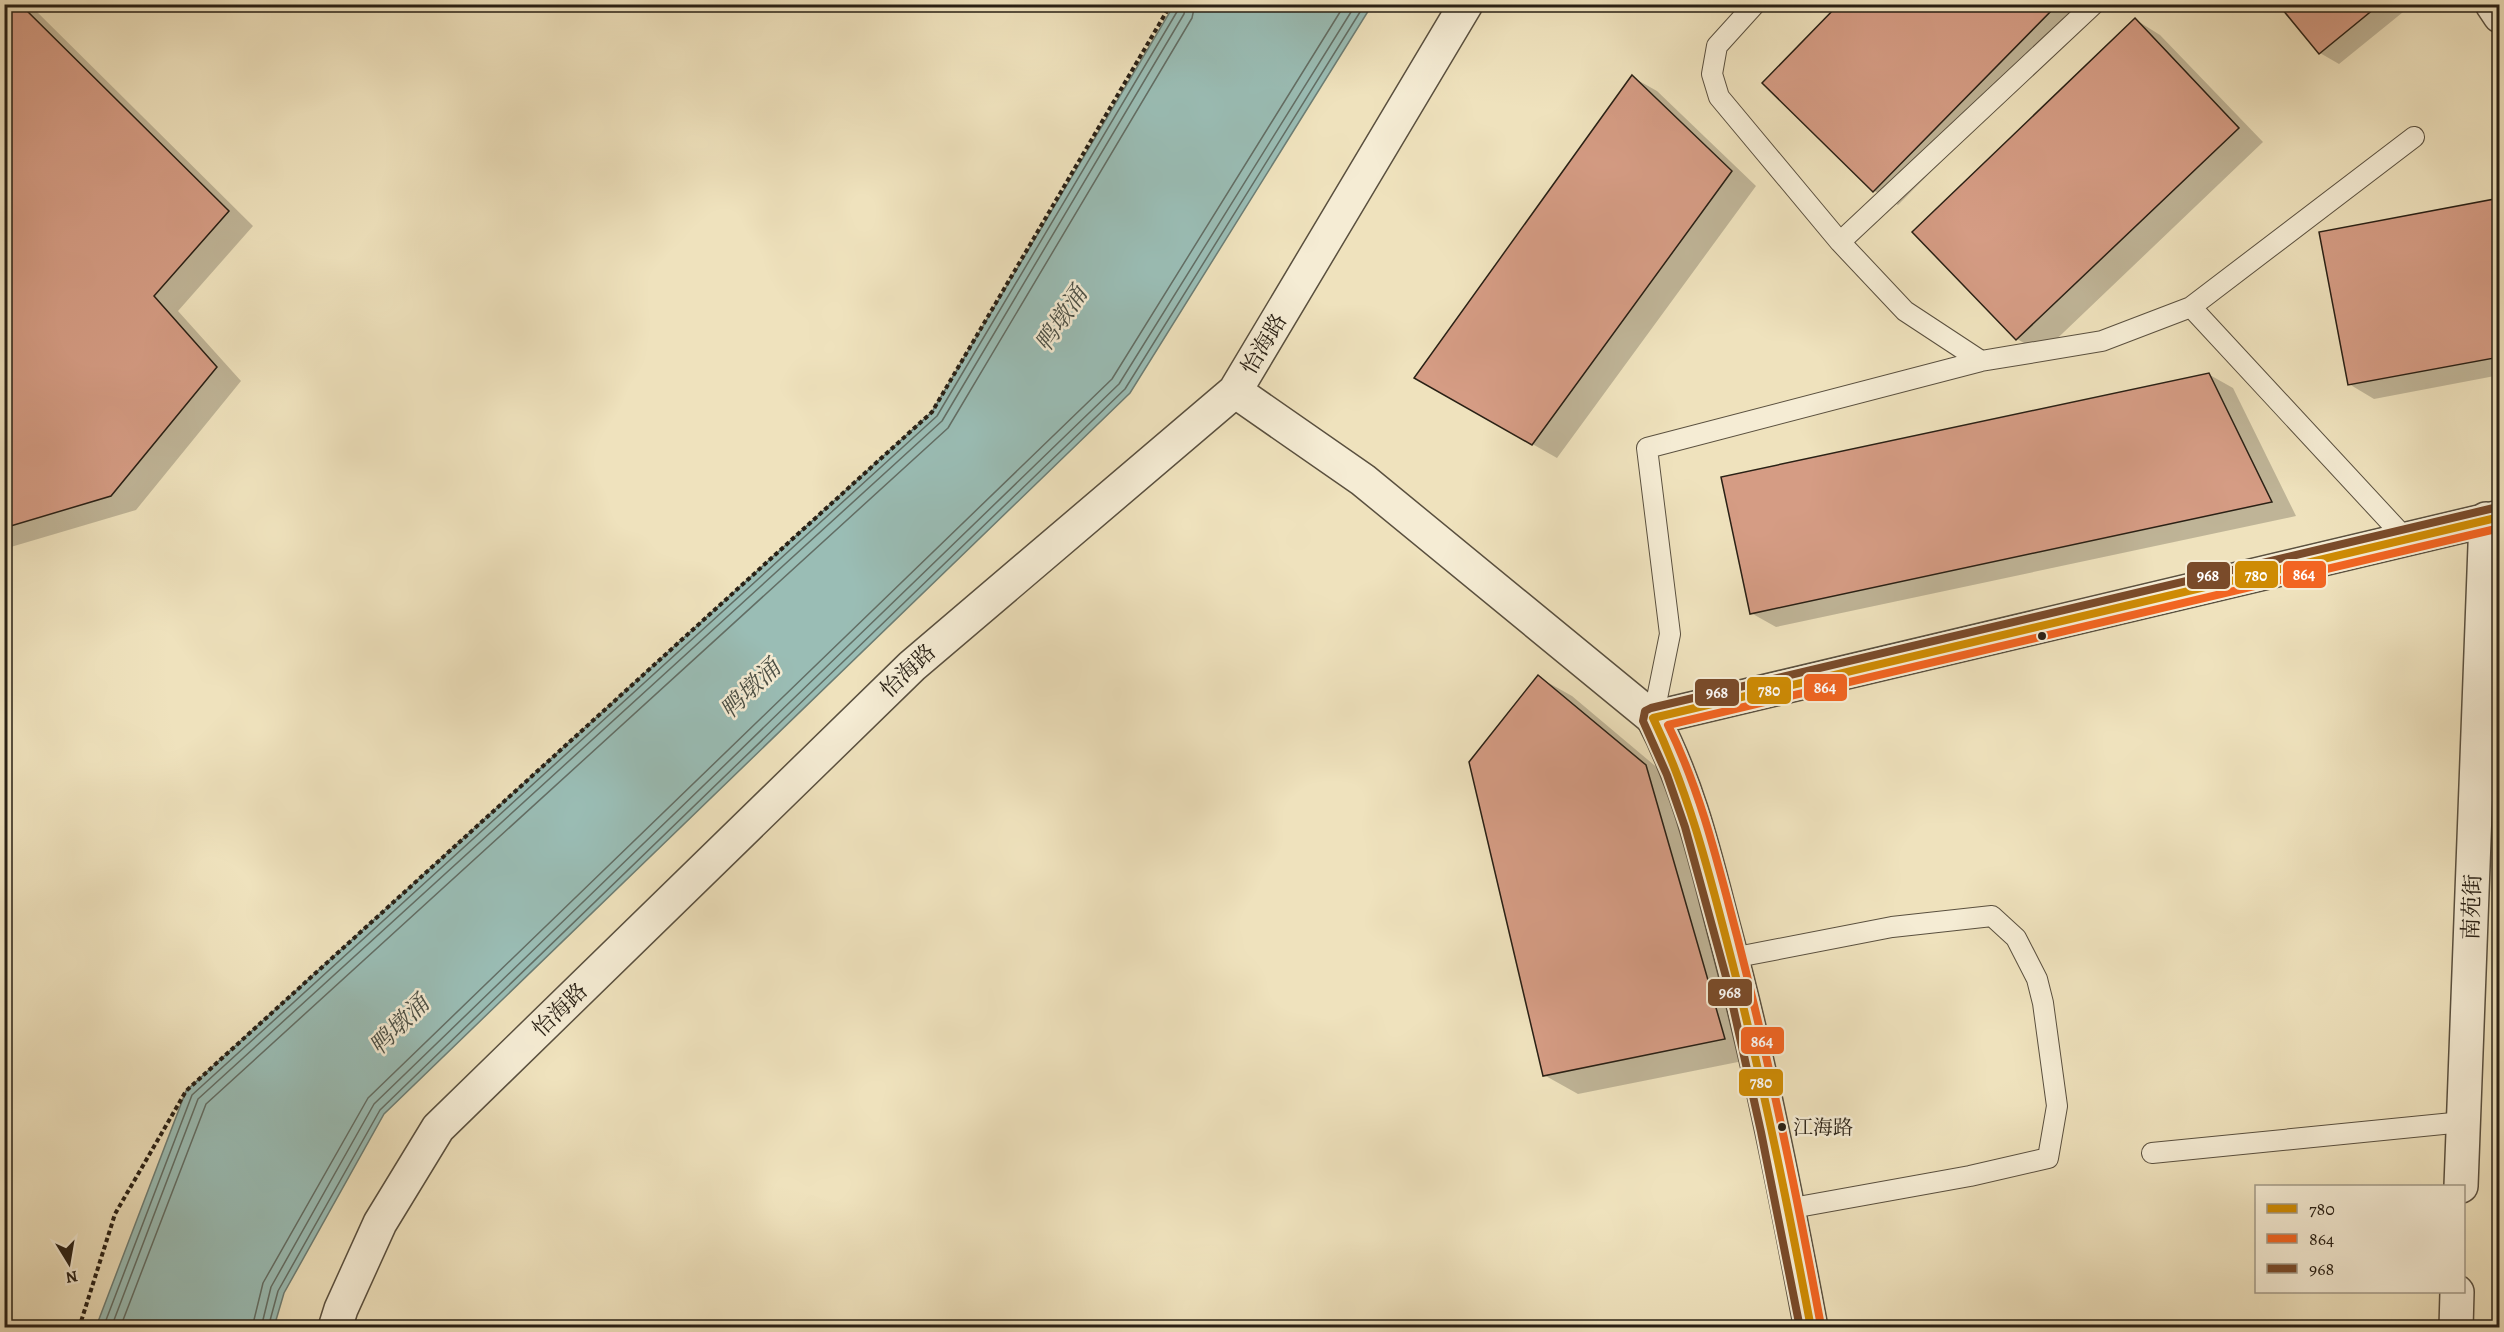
<svg xmlns="http://www.w3.org/2000/svg" width="2504" height="1332" font-family="Alegreya,'Noto Serif SC',serif">
	<style>
		.water { fill: #9abdb5; stroke: #6d7e75; stroke-width: 1.5 }
		.shadow { fill: #0003 }
		.lines { fill: none; stroke-linecap: round; stroke-linejoin: round }
		.shore { stroke: #626e65; stroke-width: 1.5 }
		.building { fill: #d59c84; stroke: #292015; stroke-width: 1.5 }
		.service-casing { stroke: #5a503f; stroke-width: 22 }
		.minor-casing { stroke: #5a503f; stroke-width: 36 }
		.tertiary-casing { stroke: #5a503f; stroke-width: 36 }
		.path { stroke: #292015; stroke-width: 4; stroke-dasharray: 4.5 3; stroke-linecap: butt }
		.service { stroke: #f5ecd4; stroke-width: 20 }
		.minor { stroke: #f5ecd4; stroke-width: 33 }
		.tertiary { stroke: #f5ecd4; stroke-width: 33 }
		.bus-1-casing { stroke: #f5ecd4; stroke-width: 12 }
		.bus-2-casing { stroke: #f5ecd4; stroke-width: 12 }
		.bus-3-casing { stroke: #f5ecd4; stroke-width: 12 }
		.bus-1 { stroke: #ce8b04; stroke-width: 8 }
		.bus-2 { stroke: #f26522; stroke-width: 8 }
		.bus-3 { stroke: #7a4b2a; stroke-width: 8 }
		.bus-dot { fill: #292015; stroke: #f5ecd4; stroke-width: 2 }
		.labels { text-anchor: middle; dominant-baseline: central; stroke-width: 5; stroke-linejoin: round; paint-order: stroke }
		.bus-label { font-size: 20px; fill: #292015; stroke: #f5ecd4; text-anchor: start }
		.street-label { font-size: 22px; fill: #292015; stroke: #f5ecd4 }
		.water-label { font-size: 24px; font-style: italic; fill: #4b4f45; stroke: #f5ecd4 }
		.line-badge { stroke: #f5ecd4; stroke-width: 2 }
		.badge-label { font-size: 16px; text-anchor: middle; font-weight: bold; fill: #fff }
	</style>
	<rect width="100%" height="100%" fill="#efe2bd"/>
	<filter id="stains"><feTurbulence type="fractalNoise" baseFrequency=".00333" numOctaves="4"/><feColorMatrix values="0 0 0 0 .2 0 0 0 0 .09 0 0 0 0 .02 0 0 0 .5 -.17"/></filter>
	<radialGradient id="worn" r=".72"><stop offset=".6" stop-color="#630" stop-opacity="0"/><stop offset="1" stop-color="#630" stop-opacity=".3"/></radialGradient>
	<path class="water" d="M1174,5H1372L1130,393L384,1114L284,1293L274,1327H96L186,1091L932,412Z"/>
	<path class="shadow" d="M4,4H29L253,226L178,311L241,381L136,510L4,549Z
		M1842,4H2097L1898,205L1873,190Z
		M2280,4H2413L2339,64L2320,53Z
		M2136,20L2160,35L2263,142L2042,353L2017,339Z
		M1632,77L1657,91L1756,186L1557,458L1416,378Z
		M2500,199V375L2374,399L2349,384Z
		M2208,374L2233,388L2296,516L1776,627L1751,613Z
		M1538,677L1572,696L1679,786L1758,1058L1578,1094L1544,1075Z"/>
	<g class="lines">
		<path class="shore" d="M103,1328L192,1095L937,416L1178,10L1179,4
			M111,1328L198,1099L942,421L1184,14L1186,4
			M120,1328L206,1104L948,428L1192,18L1195,4
			M252,1328L263,1283L368,1098L1112,379L1345,4
			M261,1328L271,1287L374,1104L1119,384L1356,4
			M268,1328L278,1291L380,1110L1125,389L1365,4"/>
	</g>
	<path class="building" d="M4,4H20L229,211L154,296L217,367L111,496L4,528Z
		M1839,4H2058L1873,192L1762,83Z
		M2278,4H2380L2319,54Z
		M2135,18L2239,128L2016,340L1912,232Z
		M1632,75L1732,171L1532,445L1414,378Z
		M2500,198V357L2348,385L2319,232Z
		M2209,373L2272,502L1750,614L1721,477Z
		M1538,675L1646,765L1725,1039L1543,1076L1469,762Z"/>
	<g class="lines">
		<g class="service-casing">
			<path id="service" d="M1755,4L1717,46L1712,74L1719,97L1840,242L1905,311L1981,361L2102,341L2191,307L2406,539
				M1840,242L2094,4
				M2191,307L2414,137
				M1653,718L1670,634L1647,448L1981,361
				M1732,958L1892,927L1992,916L2016,938L2037,979L2043,1003L2057,1106L2048,1158L1970,1176L1787,1209
				M2152,1153L2463,1122"/>
		</g>
		<g class="minor-casing">
			<path id="minor" d="M2492,4L2500,16
				M1235,391L1363,480L1653,718
				M2461,1186L2486,519
				M335,1328L341,1309L380,1223L438,1128L912,666L1235,391L1466,4
				M2456,1328L2457,1292"/>
		</g>
		<g class="tertiary-casing">
			<path id="tertiary" d="M1811,1328C1786,1195 1760,1063 1725,933C1705,857 1690,789 1653,718L2500,517"/>
		</g>
		<path class="path" d="M79,1328L115,1214L186,1091L932,412L1171,4"/>
		<use href="#service" class="service"/>
		<use href="#minor" class="minor"/>
		<use href="#tertiary" class="tertiary"/>
		<g class="bus-1-casing">
			<path id="bus-1" d="M1811,1328C1787,1200 1761,1072 1728,946C1708,868 1688,791 1653,718L2500,517"/>
		</g>
		<g class="bus-2-casing">
			<path id="bus-2" d="M1821,1326C1797,1195 1770,1065 1737,936C1718,864 1701,792 1668,725L2500,528"/>
		</g>
		<g class="bus-3-casing">
			<path id="bus-3" d="M1800,1328L1761,1132L1728,984L1685,827L1667,775L1643,721L1645,711L1651,708L2498,507"/>
		</g>
		<use href="#bus-1" class="bus-1"/>
		<use href="#bus-2" class="bus-2"/>
		<use href="#bus-3" class="bus-3"/>
	</g>
	<g class="bus-dot">
		<circle cx="2042" cy="636" r="5"/>
		<circle cx="1782" cy="1127" r="5"/>
	</g>
	<g class="labels">
		<g class="bus-label">
			<text x="1793" y="1127">江海路</text>
		</g>
		<g class="street-label">
			<text transform="translate(1264 344) rotate(-59)">怡海路</text>
			<text transform="translate(908 671) rotate(-43)">怡海路</text>
			<text transform="translate(2472 907) rotate(-88)">南苑街</text>
			<text transform="translate(560 1010) rotate(-44)">怡海路</text>
		</g>
		<g class="water-label">
			<text transform="translate(1061 319) rotate(-56)">鸭墩涌</text>
			<text transform="translate(750 689) rotate(-44)">鸭墩涌</text>
			<text transform="translate(399 1025) rotate(-45)">鸭墩涌</text>
		</g>
	</g>
	<g class="line-badge">
		<rect x="2282" y="560" width="45" height="29" rx="6" fill="#f26522"/>
		<rect x="2234" y="560" width="45" height="29" rx="6" fill="#ce8b04"/>
		<rect x="2186" y="561" width="45" height="29" rx="6" fill="#7a4b2a"/>
		<rect x="1803" y="673" width="45" height="29" rx="6" fill="#f26522"/>
		<rect x="1746" y="676" width="46" height="29" rx="6" fill="#ce8b04"/>
		<rect x="1694" y="678" width="46" height="29" rx="6" fill="#7a4b2a"/>
		<rect x="1707" y="978" width="46" height="29" rx="6" fill="#7a4b2a"/>
		<rect x="1740" y="1026" width="45" height="29" rx="6" fill="#f26522"/>
		<rect x="1738" y="1068" width="46" height="29" rx="6" fill="#ce8b04"/>
	</g>
	<g class="badge-label">
		<text x="2304" y="580">864</text>
		<text x="2256" y="581">780</text>
		<text x="2208" y="581">968</text>
		<text x="1825" y="693">864</text>
		<text x="1769" y="696">780</text>
		<text x="1717" y="698">968</text>
		<text x="1730" y="998">968</text>
		<text x="1762" y="1047">864</text>
		<text x="1761" y="1088">780</text>
	</g>
	<rect width="2504" height="1332" fill="none" stroke="#efe2bd" stroke-width="24"/>
	<rect x="6" y="6" width="2492" height="1320" fill="none" stroke="#292015" stroke-width="3"/>
	<rect x="12" y="12" width="2480" height="1308" fill="none" stroke="#292015" stroke-width="1.5"/>
	<rect x="2255" y="1185" width="210" height="108" fill="#f5ecd4" stroke="#a39a88" stroke-width="1.5"/>
	<rect x="2267" y="1204" width="30" height="9" fill="#ce8b04" stroke="#a39a88" stroke-width="1.5"/>
	<text x="2309" y="1215" font-size="18" fill="#292015">780</text>
	<rect x="2267" y="1234" width="30" height="9" fill="#f26522" stroke="#a39a88" stroke-width="1.5"/>
	<text x="2309" y="1245" font-size="18" fill="#292015">864</text>
	<rect x="2267" y="1264" width="30" height="9" fill="#7a4b2a" stroke="#a39a88" stroke-width="1.5"/>
	<text x="2309" y="1275" font-size="18" fill="#292015">968</text>
	<g transform="translate(69 1263) rotate(169)" stroke="#f5ecd4" stroke-width="4.5" paint-order="stroke">
	<path d="M0-4.5L10 22L0 15L-10 22Z" fill="#292015"/>
	<text y="-9" font-size="16" font-weight="bold" text-anchor="middle" fill="#292015">N</text>
	</g>
	<rect width="100%" height="100%" filter="url(#stains)"/>
	<rect width="100%" height="100%" fill="url(#worn)"/>
</svg>
